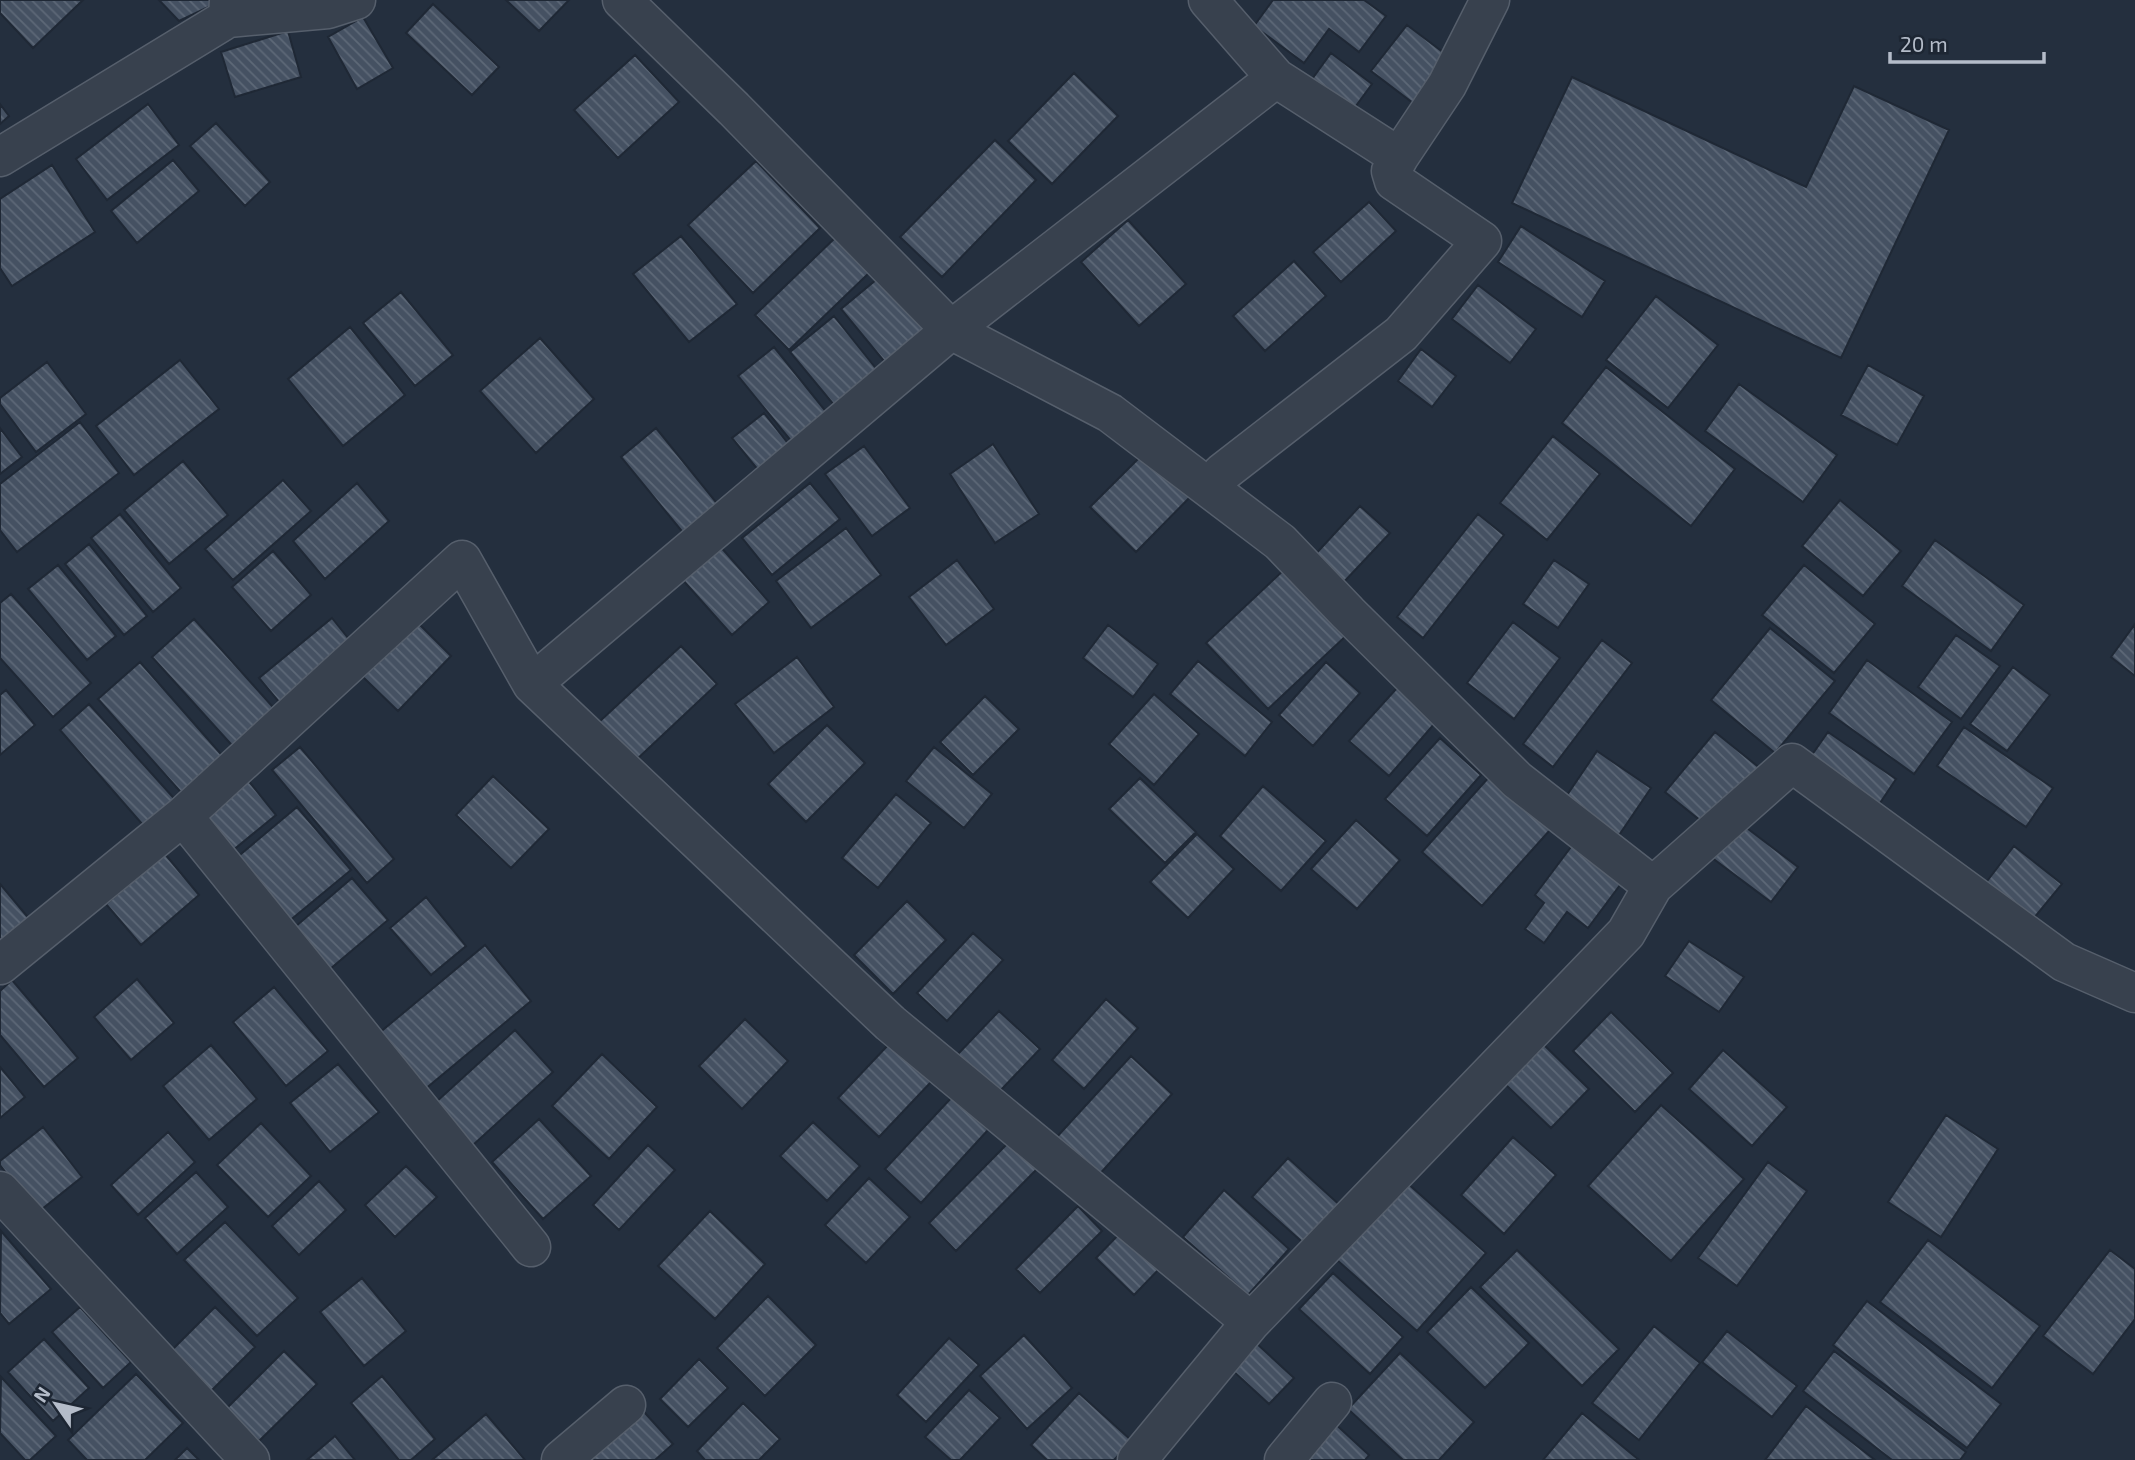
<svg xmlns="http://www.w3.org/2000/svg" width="2135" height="1460" font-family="'Exo 2',sans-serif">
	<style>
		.building { fill: url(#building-back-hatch); stroke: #1f2835; stroke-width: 2 }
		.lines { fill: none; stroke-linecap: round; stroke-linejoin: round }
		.street-casing { stroke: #565f6c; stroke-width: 41 }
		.street { stroke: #38414e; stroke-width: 38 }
	</style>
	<defs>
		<pattern id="building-back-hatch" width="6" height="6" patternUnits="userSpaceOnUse" patternTransform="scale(1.75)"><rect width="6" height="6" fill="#455162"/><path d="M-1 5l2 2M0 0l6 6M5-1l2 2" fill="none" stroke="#5d6877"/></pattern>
	</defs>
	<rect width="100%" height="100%" fill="#242f3e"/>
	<path class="building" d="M0,0H83L33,48L0,13Z
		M159,0H218L219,2L179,21Z
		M506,0H569L539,31Z
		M1273,0H1364L1386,16L1359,52L1329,29L1304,63L1254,26Z
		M433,4L499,67L472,95L406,33Z
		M363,17L393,68L357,89L328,37Z
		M1407,25L1452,59L1417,106L1371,71Z
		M288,31L301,77L235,97L221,52Z
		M1331,53L1372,84L1350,114L1310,82Z
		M635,55L679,102L618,158L574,110Z
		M1074,73L1118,116L1052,184L1008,141Z
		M1572,77L1806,187L1854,86L1949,130L1841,358L1512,203Z
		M0,104L9,116L0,124Z
		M148,104L179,145L107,200L76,159Z
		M216,123L270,182L245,206L190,146Z
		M995,140L1036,180L942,277L900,237Z
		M173,160L199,191L137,243L111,211Z
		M756,161L820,228L753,293L688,225Z
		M52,165L95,232L12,286L0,268V199Z
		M1369,202L1396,231L1341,282L1313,252Z
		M1128,220L1186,284L1139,326L1081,262Z
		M1521,226L1605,281L1582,317L1498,262Z
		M681,236L737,304L689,342L633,274Z
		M836,237L870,272L789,350L755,315Z
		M1294,261L1326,296L1265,351L1233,316Z
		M888,270L939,333L893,372L841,309Z
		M1478,285L1536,329L1510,363L1452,319Z
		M401,292L453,355L415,386L363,323Z
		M1656,296L1718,345L1668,408L1606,360Z
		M834,316L886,381L844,417L790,352Z
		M350,327L405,395L343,446L288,379Z
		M540,338L594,399L536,453L480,391Z
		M774,347L836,424L801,453L738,376Z
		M1421,349L1456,376L1432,407L1398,381Z
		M180,360L219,409L134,475L96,426Z
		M47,362L86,414L36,452L0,404V398Z
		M1868,365L1924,396L1897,445L1841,415Z
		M1606,367L1735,469L1691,526L1562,423Z
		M1739,384L1837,455L1803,502L1705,431Z
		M764,413L794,451L763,476L732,438Z
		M80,422L119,473L17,552L0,530V484Z
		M0,428L22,457L0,474Z
		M656,428L720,507L685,535L621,457Z
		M1553,436L1600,474L1547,540L1500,503Z
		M993,444L1039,514L995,543L950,474Z
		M864,446L910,508L872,536L825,474Z
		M1151,446L1196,491L1136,552L1090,507Z
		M183,461L228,515L169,564L124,510Z
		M283,480L311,511L233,580L205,549Z
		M357,483L389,521L325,579L293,541Z
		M810,483L840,519L772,575L742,538Z
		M1840,500L1901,551L1863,596L1802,546Z
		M1360,506L1390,533L1341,585L1312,558Z
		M120,514L181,588L153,612L91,538Z
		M1478,514L1504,535L1423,638L1397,617Z
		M846,528L881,575L811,628L776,581Z
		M1935,540L2024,605L1991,651L1902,586Z
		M89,544L147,616L124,635L65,564Z
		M719,545L769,602L732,635L681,578Z
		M273,551L311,595L271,631L232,587Z
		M957,560L994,609L946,645L909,597Z
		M1554,560L1589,584L1558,628L1523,604Z
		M58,565L116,636L87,660L28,589Z
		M1804,565L1875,624L1834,673L1762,615Z
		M1286,568L1348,634L1268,709L1206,643Z
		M11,594L91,683L53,717L0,658V603Z
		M332,618L356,648L284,708L259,678Z
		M194,619L280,715L239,753L152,657Z
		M416,621L451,656L398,711L363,677Z
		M1513,622L1560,658L1514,719L1467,683Z
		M2135,624V676L2111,657Z
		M1108,625L1158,664L1133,697L1083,658Z
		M1770,628L1835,681L1775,753L1711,700Z
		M1956,635L2000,666L1961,719L1918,687Z
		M1602,640L1632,663L1553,767L1523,744Z
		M681,646L717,684L635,761L599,722Z
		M797,657L834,707L774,753L735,704Z
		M1867,660L1952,722L1914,774L1829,713Z
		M1198,661L1272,722L1245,756L1170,694Z
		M140,662L227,761L186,798L98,699Z
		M1326,662L1360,693L1313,746L1279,715Z
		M2013,667L2050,695L2007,751L1970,724Z
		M1397,688L1435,723L1389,776L1349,741Z
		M6,690L35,725L0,755V695Z
		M1154,694L1199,734L1154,785L1109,744Z
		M985,696L1019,729L973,775L940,742Z
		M89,704L180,805L150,833L60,730Z
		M827,725L865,763L806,822L768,784Z
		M1964,727L2053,788L2026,827L1937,766Z
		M1715,732L1761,769L1711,829L1665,792Z
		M1828,732L1896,779L1876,809L1807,762Z
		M1440,738L1481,775L1427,836L1385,799Z
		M300,747L394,859L367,883L272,770Z
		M934,747L992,794L964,828L906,781Z
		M1597,751L1651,788L1615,841L1561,804Z
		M493,776L549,829L511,868L456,815Z
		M1490,776L1550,830L1482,906L1422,852Z
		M1140,778L1196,832L1165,863L1109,809Z
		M247,779L276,815L232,851L203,815Z
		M1263,786L1326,841L1281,891L1220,836Z
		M896,794L931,823L878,888L842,858Z
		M297,807L351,870L282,927L229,864Z
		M1735,819L1798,867L1771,902L1707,854Z
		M1356,820L1400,860L1357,909L1311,869Z
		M1197,834L1234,869L1188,918L1150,882Z
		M1574,843L1623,881L1588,928L1567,912L1544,943L1525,929L1544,903L1535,895Z
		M2014,846L2062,884L2024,930L1978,893Z
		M165,854L199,895L141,945L106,904Z
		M352,878L388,920L323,975L288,933Z
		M0,884L31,921L0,947Z
		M426,897L466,946L431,975L390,928Z
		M907,901L946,940L893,994L854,955Z
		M973,933L1003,960L947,1021L917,993Z
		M1689,941L1744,977L1719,1012L1665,976Z
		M485,945L531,1001L424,1090L378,1034Z
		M137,979L174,1023L131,1060L94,1017Z
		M12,980L78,1058L44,1087L0,1035V991Z
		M274,987L328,1051L286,1086L233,1022Z
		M1106,999L1138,1028L1084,1089L1052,1060Z
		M999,1011L1040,1049L999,1092L958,1054Z
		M1611,1012L1673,1073L1635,1112L1573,1051Z
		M745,1019L788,1061L742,1109L699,1066Z
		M515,1030L553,1072L473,1145L435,1103Z
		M890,1043L931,1082L879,1137L838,1098Z
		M1542,1043L1589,1089L1551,1128L1504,1083Z
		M211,1045L257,1099L209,1140L163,1086Z
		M1723,1050L1787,1107L1752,1146L1689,1089Z
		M602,1054L657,1107L609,1159L552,1106Z
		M1131,1056L1172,1094L1097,1177L1055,1139Z
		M338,1064L379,1112L330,1152L290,1103Z
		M0,1067L25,1097L0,1118Z
		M953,1096L988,1130L921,1203L885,1169Z
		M1661,1105L1744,1179L1671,1261L1588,1186Z
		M1946,1115L1998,1149L1941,1237L1888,1202Z
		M539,1119L591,1176L543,1219L492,1162Z
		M813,1122L860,1166L827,1201L780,1156Z
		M261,1123L311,1176L268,1217L217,1165Z
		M43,1127L82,1177L37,1213L0,1165V1161Z
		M168,1132L195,1162L138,1215L111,1185Z
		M1513,1137L1556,1175L1504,1234L1461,1195Z
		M1010,1141L1037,1169L956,1251L929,1223Z
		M648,1145L675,1170L619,1230L593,1205Z
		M1288,1158L1343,1208L1309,1248L1252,1197Z
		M1768,1162L1807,1191L1737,1286L1698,1258Z
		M406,1166L437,1197L395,1237L365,1205Z
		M196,1172L228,1207L177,1254L145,1218Z
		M1397,1174L1486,1253L1417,1331L1328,1252Z
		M869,1178L910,1217L866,1263L825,1225Z
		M319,1181L346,1210L299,1255L272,1226Z
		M1224,1190L1289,1249L1248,1295L1183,1237Z
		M1078,1206L1102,1231L1040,1293L1016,1269Z
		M710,1211L765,1264L715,1319L658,1266Z
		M225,1222L298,1298L257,1336L184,1260Z
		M1123,1230L1161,1267L1134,1295L1096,1258Z
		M1,1231L51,1289L9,1324L0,1313Z
		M1928,1240L2040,1326L1992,1388L1880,1302Z
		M1517,1250L1619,1349L1582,1386L1480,1287Z
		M2110,1250L2135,1269V1319L2093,1374L2043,1336Z
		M1333,1273L1403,1337L1370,1374L1299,1309Z
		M362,1278L406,1331L364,1366L320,1312Z
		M1471,1287L1529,1343L1485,1388L1427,1332Z
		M768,1296L816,1345L765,1396L717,1348Z
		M1867,1301L2001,1404L1967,1448L1833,1345Z
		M80,1307L131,1362L103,1388L52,1332Z
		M215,1307L255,1347L206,1396L166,1356Z
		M1654,1326L1700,1363L1639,1440L1592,1403Z
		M1727,1331L1797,1386L1772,1417L1702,1362Z
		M1024,1335L1072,1388L1027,1429L980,1376Z
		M949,1338L979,1365L926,1422L897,1395Z
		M44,1339L89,1388L53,1421L8,1372Z
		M1255,1342L1294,1378L1269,1404L1231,1369Z
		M284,1351L317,1384L259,1441L226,1409Z
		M1834,1351L1966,1452L1960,1460H1892L1803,1391Z
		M1400,1353L1474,1422L1439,1460H1403L1348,1409Z
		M699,1359L728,1388L688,1427L660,1399Z
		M136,1374L183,1423L145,1460H87L68,1440Z
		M382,1376L435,1439L411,1460H399L351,1403Z
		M1,1377L56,1436L30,1460H25L0,1433Z
		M969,1390L1000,1418L960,1460H951L925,1437Z
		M1079,1393L1132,1441L1114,1460H1047L1031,1445Z
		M636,1403L673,1444L655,1460H581Z
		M743,1403L780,1439L759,1460H705L697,1451Z
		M1806,1406L1875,1460H1765Z
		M1582,1413L1639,1460H1543Z
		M486,1414L525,1460H432Z
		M1331,1420L1369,1455L1365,1460H1295Z
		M335,1436L355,1460H307Z
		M187,1448L199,1460H175Z"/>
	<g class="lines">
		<g class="street-casing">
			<path id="street" d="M229,0L228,18L328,9L356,0
				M622,0L734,109L951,330L1110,413L1280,542L1348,613L1517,780L1653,886
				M1208,0L1276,78L1399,157L1447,85L1490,0
				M0,157L228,18
				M1222,473L1401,334L1482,241L1394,181L1391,171L1399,157
				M532,684L951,330L1276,78
				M183,816L531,1247
				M0,965L183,816L462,560L532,684L890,1023L1251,1322
				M0,1191L250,1460
				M561,1460L626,1405
				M1137,1460L1251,1322L1626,933L1653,886L1792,763L2064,962L2135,993
				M1284,1460L1332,1402"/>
		</g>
		<use href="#street" class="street"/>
	</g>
	<g transform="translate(56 1404) rotate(304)" stroke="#1d2633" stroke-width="5" paint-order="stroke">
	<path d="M0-5L12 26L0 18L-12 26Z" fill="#b4bcc9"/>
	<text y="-10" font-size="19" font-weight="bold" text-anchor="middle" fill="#b4bcc9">N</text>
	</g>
	<path d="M1890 52v10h154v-10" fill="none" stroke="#b4bcc9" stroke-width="3.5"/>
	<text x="1900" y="52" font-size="21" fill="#b4bcc9" stroke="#1d2633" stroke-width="5" paint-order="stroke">20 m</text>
</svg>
